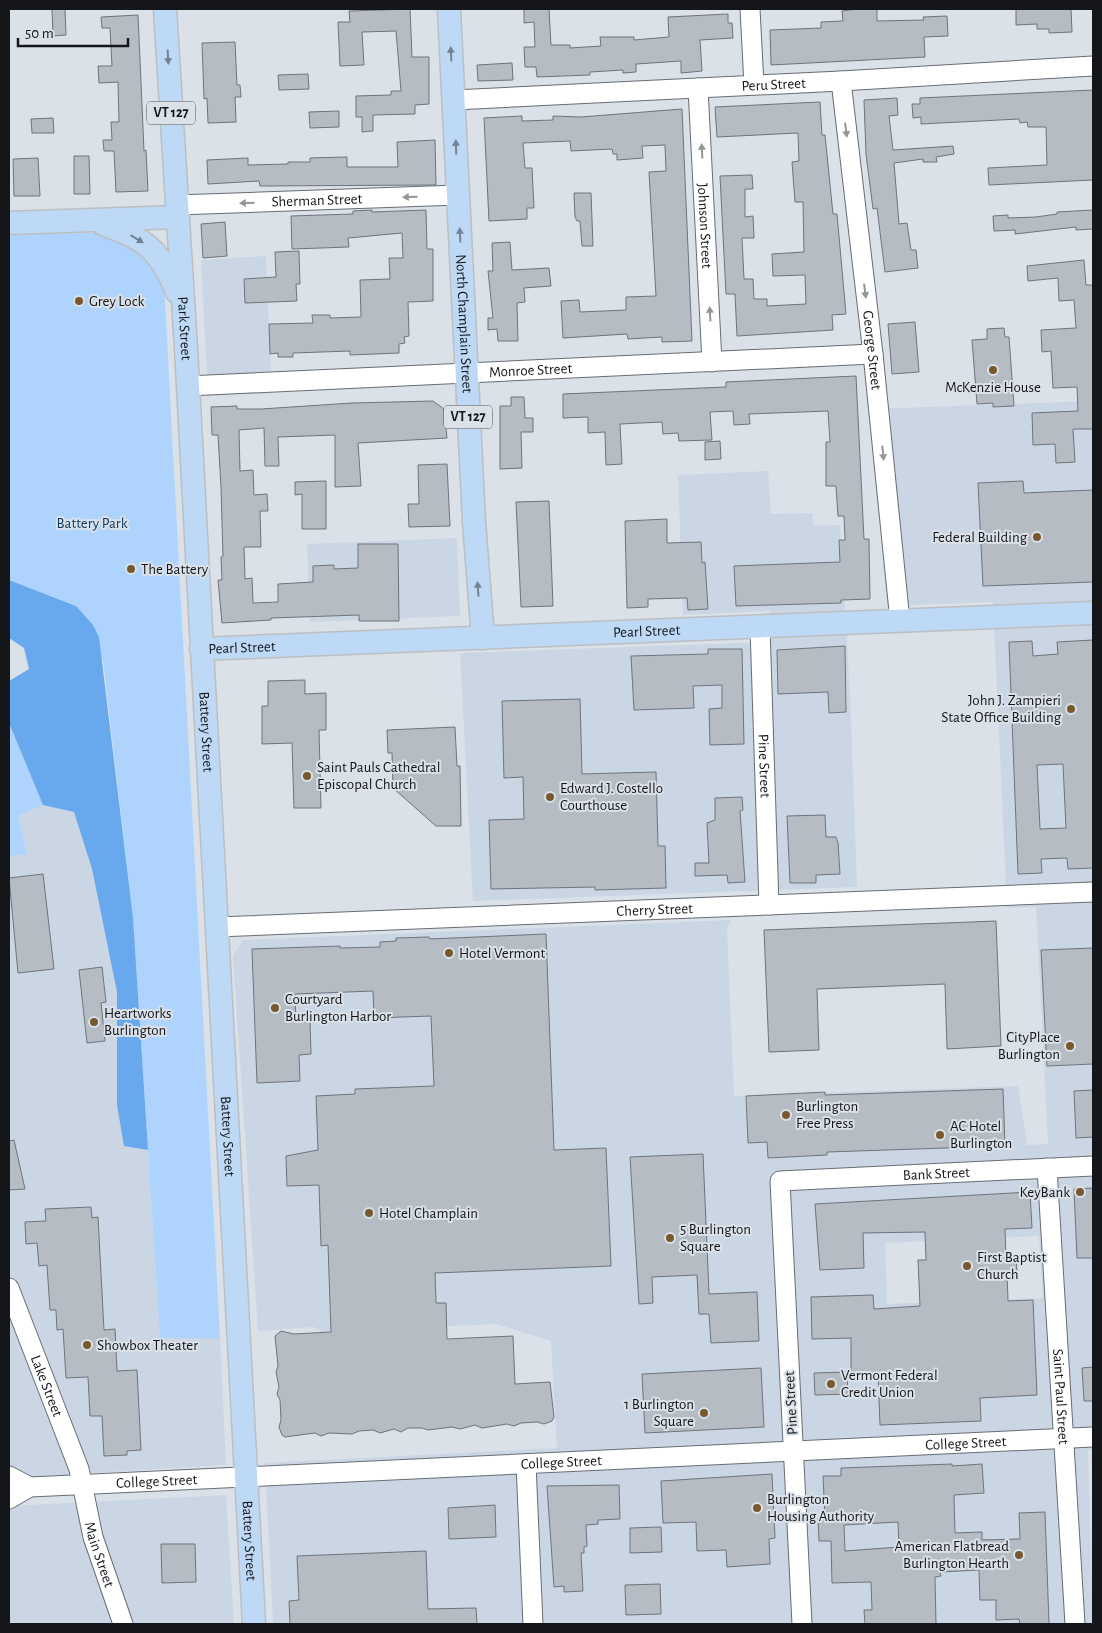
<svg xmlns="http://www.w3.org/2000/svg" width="1102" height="1633" font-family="'Alegreya Sans',sans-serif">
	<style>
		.built { fill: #cad6e3; fill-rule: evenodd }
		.green { fill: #aed4fe }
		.forest { fill: #68a8ed }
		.building { fill: #b6bcc3; stroke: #6e747a; fill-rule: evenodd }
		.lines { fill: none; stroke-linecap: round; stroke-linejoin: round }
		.minor-casing { stroke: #676d73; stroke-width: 21 }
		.major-casing { stroke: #bdbebf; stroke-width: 25 }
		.minor { stroke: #fff; stroke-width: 19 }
		.major { stroke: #bed9f6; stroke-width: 22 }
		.oneway { fill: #728193 }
		.oneway2 { fill: #959698 }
		.poi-dot { fill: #78582e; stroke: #dbe1e9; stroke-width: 2 }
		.labels { text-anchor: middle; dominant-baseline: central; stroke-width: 4; stroke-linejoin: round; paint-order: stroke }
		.shield { fill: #dbe1e9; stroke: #505357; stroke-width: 1 }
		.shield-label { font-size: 14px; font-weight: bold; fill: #141619 }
		.street-label { font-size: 15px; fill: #141619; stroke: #dbe1e9 }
		.poi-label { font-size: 15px; fill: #141619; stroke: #dbe1e9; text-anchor: start }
		.park-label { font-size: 15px; fill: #0e3c67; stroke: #dbe1e9 }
	</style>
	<rect width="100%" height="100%" fill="#dbe1e9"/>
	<path class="built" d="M266,256L272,393L208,396L201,260Z
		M1093,401V1450H1088L1093,1624H273L265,1463L557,1448L551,1341L496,1324L322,1332L314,1327L258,1331L233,956L243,940L731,920L727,928L734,1096L1018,1086L1027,1145L1048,1144L1036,907L1007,908L993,602L887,606L870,409ZM1039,1236L1043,1298L887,1304L885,1243Z
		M768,471L771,514L812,513L814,526L840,525L850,694L857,887L473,901L460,653L771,642L770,611L683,615L678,475Z
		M457,538L460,616L310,622L307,544Z
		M43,805L74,811L92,869L117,992V1105L139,1149L148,1150L160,1338H220L226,1465L9,1478V856L27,853L18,816Z
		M226,1495L234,1624H9V1506Z"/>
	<path class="green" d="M93,233L111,235L135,243L164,283L220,1338H160L133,918L103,661L76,606L9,580V234Z
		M9,723L43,805L18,816L27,854L9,856Z"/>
	<path class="forest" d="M9,580L76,606L93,625L99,637L133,918L148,1150L124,1146L117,1105V992L92,869L74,812L43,805L9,723V681L29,669L24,648L9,638Z"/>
	<path class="building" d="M52,9H65L66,35L53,36Z
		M410,9L412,57H429V104L415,105V114L373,115V131L362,132V117H356V96L391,95V91H401L396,31L362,32L364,65L340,66L338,22H350L349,11Z
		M524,9H549L551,45H570V48L601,46L600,37H634V40L669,37L668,17L728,14V23H732L733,38L700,40L702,71L681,73V61L636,64V72L623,73V70L590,72V75L537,77L536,67H525L524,47H535L534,22L524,23Z
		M857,9H877V21L924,20L923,17L947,16L948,36L924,37L925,57L771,65L770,30L821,28V22L843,21L842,11Z
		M1016,9H1071L1072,32L1049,33V29H1037V24L1016,25Z
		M138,15L144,151L146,150L148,191L116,192L114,151H104L103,140H112L111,122H119L118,82L99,83L98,66H112L110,28H102L101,17Z
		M235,42L237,85H240L241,97H235L236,122L208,123L207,98L204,99L202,43Z
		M512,63L513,80L478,81L477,65Z
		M308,74L309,89L279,90L278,75Z
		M1093,90V180L989,185L988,168L1047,165L1046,127H1028L1027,122L1020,123L1019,119L921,124V117L913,118L912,104H920V98Z
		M897,98L898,115L889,116L893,150L953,146L954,154L936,157L937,162H923V159L894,163L899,224L907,223L911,250H916L918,268L885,272L877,208L873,209L866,154L864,100Z
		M820,102L822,135H825L833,214H837L846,314L832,315L833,330L737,336L735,294H726L720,176L752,175L753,189H745V217L753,216L754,238H742L744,279H753L754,299H767V306L806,304L805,275L773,276L772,254L804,252L803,202H795L792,162L799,161L798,133L717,137L715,107Z
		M682,109L692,341L662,342V337L628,339L627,334L563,338L561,301L579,300L580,312L626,310V297L656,296L649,172L666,171L665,145L642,146L643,158L617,160V154H613L612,149L571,151L570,141L523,143L525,168H532L534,208H527V219L489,221L484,118L522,116V121L553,120V116L581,117Z
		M339,111V127L310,128L309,112Z
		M53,118L54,133H32L31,119Z
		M435,140L436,185L260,186L259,181L208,184L207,160L248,158V165L288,164V162H310V158L347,157V167H398L397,142Z
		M74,156H89L90,194H74Z
		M38,158L40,196H14L13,159Z
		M574,193H591L593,246H582L580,221H577L575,217Z
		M372,210V212L426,210L427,249H433V301L408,302L409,336L404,337L405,343L399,344V353L350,355V351L293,353V357H278V353L270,354L269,324L313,323L312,315H330V318L361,317L360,280L390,279L389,258H403L402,233L348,238L349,247L292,249L291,216L353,214V211Z
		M1093,210V229L1076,230V227L1015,234V230L994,231L993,216L1008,215V218L1036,217L1057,214V212Z
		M225,222L227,256L203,258L201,224Z
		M510,242L512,270L549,268L551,286L524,288L525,302L517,303L518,341H498L497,329L488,330V318H493L488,271H493L492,243Z
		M299,251L300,284H296L297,301L245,303L244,279L276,277L275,252Z
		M1084,260L1086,285H1093V429H1073L1075,462L1056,463L1055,444L1033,445L1032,413L1078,411L1077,387L1053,388L1051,351L1042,352L1041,330L1076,328L1074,300L1059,301L1058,278L1028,281L1027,266Z
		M915,322L919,372L892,374L888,324Z
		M1004,328L1005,337H1009L1014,406L993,407V403L977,404L972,340L987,339V329Z
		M856,376L864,539H869L870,599L841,600V603L736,606L734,566L840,562L839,540H845L844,516H838L836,486H826V442H830L828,411L749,414L750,424L734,425L733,411L710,412L712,440L679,441L678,433L663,434L662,422L620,424L622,464L606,465L605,432L588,433V417L563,418V394L726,387V382Z
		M511,397H524L525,418H533V432H521L522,468L500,469V406H511Z
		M433,401L444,409L447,438L358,443L361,486L335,487V435L278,437L279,466H265L264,428L239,430L240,471L253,470L254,495L267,494L268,511H260L261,547H244L245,579L252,578L253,603L278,602V584L313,582V566L334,565V569L358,568V544H398L399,621H359V615L271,618V620L222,623L218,580H222L221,557L223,556L221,487L218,435H212L211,407L237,406V409H261L352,403Z
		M720,441L721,459L705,460V442Z
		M447,464L450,526L409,527L408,504H419L418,465Z
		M326,481V529H302V494L295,495V482Z
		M1023,481L1024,493L1093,490V582L983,586L978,483Z
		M549,501L553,606L521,607L516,502Z
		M667,519V543L701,542L702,563L705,562L708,609L688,610L687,598L648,599V607L627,608L625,521Z
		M1093,640V868L1068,869L1067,858L1041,859L1042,873L1018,874L1009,642L1032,641L1033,656L1058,654L1057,642ZM1063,764L1066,828L1040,829L1037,765Z
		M845,646L846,712L829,713L828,692L778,694L777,650Z
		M708,649H742L744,744L710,745L709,709L722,708V685L693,686L694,708L634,710L631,656L708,654Z
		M305,680V694L326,693V730H319L321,808H294L292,743L262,744V706H268V681Z
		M580,699L582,774L656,772L658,846H665L666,888L595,890V887L491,889L489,820L524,819L523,777L504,778L502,701Z
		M455,727L457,766H460L461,826H436L393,788L392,753H388L387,730Z
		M742,797L743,810L740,811L745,882L728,883L727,875L695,876V863H709L707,823L715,820V798Z
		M825,815L826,837H836L838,843L840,874L816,875V883H790L787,816Z
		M43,874L54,969L18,973L9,878Z
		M996,921L1001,1046L947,1049L945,984L817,989L819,1050L769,1052L764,930Z
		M546,934L554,1150L606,1148L611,1266L435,1273L436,1303H446L447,1339L513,1336L515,1384L550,1382L554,1417L552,1421L544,1424L537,1422L521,1423L514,1426L507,1424L482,1428L475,1425L460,1429L452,1427L428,1430L422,1428H408L401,1432L394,1429L380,1433L373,1430L359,1431L352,1434L329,1433L321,1436L315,1433L285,1437L282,1435L279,1427L281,1420L280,1400L277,1394L279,1387L276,1372L278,1366L275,1336L281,1331L294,1334L331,1332L328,1245L321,1246L319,1185L287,1186L286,1156L318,1150L316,1096L355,1094V1089L434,1086L431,1016L374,1018L373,991L295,994L296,1022H310L311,1054L299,1055L300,1081L257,1083L252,949L340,946V948L380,947V942L396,941V938L429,937L430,939Z
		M1093,948V1064L1047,1066L1041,950Z
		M102,967L106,1002L101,1003L105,1041L87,1043L79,970Z
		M1003,1089L1005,1146L827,1152V1155L768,1158L767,1142L748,1143L746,1096L825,1092V1095Z
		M1093,1090V1137L1076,1138L1074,1091Z
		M14,1140L25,1189L9,1190V1141Z
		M703,1154L709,1294L757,1292L759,1341L711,1343L709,1314H699L697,1275L652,1277L653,1303L639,1304L630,1157Z
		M1093,1188V1258H1077L1074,1189Z
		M1030,1192L1032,1228L1005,1229L1006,1258L1016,1257L1017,1271L1007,1272L1008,1301L1033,1300L1037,1395L980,1398L981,1421L880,1425L878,1374L851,1375V1338L812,1339L811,1297L873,1295L874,1309L920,1306L918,1260H926L925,1232L863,1233L864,1268L820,1270L815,1204Z
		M91,1207L92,1218L98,1217L104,1330L115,1329L117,1371L137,1370L141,1450L127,1451V1455L104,1456L102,1416H90L88,1377L66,1378L63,1329L57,1330L56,1310H50L47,1265L39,1266L37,1243L26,1244L25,1222L46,1221L45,1209Z
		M1093,1367V1401H1084L1082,1368Z
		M761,1368L764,1427L645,1433L642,1374Z
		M847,1372L848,1394L815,1395L814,1373Z
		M952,1464V1466L982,1464L984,1493L954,1495L955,1533L982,1532V1540L1020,1539L1019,1513L1045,1512L1049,1624H1020L1019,1619L996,1620V1600H980L979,1570L940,1572L941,1576L935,1577L936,1624H865L864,1610H872L871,1582L832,1583L831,1541H819L818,1518L825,1517L823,1476H841V1468ZM898,1522L899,1547L845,1551L844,1525Z
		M772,1474L775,1538L769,1539L770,1564L727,1567L726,1550L697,1551L696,1522L663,1523L661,1481Z
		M619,1485L620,1519L598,1520V1524L586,1525L587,1546L584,1547V1553H581L583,1591L564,1592V1586L554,1587L547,1486Z
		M495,1505L496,1537L449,1539L448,1508Z
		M661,1527L662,1552L630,1553V1528Z
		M161,1544H195L196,1582L162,1583Z
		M426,1551L428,1609L476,1608L477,1624H290L289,1601L299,1600L297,1556Z
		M660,1584L661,1614L626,1615L625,1585Z"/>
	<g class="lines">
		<g class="minor-casing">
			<g id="minor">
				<path d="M750,9L754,85"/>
				<path id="s1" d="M841,81L873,354L900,621"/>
				<path id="s2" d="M698,88L712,362"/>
				<path id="s3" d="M454,100L841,81L1093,66"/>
				<path id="s4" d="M176,205L458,195"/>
				<path id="s5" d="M187,386L873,354"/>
				<path id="s6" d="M760,627L769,905"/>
				<path id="s7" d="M216,927L1093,892"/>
				<path id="s8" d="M1047,1168L1075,1624"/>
				<path id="s9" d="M9,1288L79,1469L93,1537L123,1624"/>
				<path d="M526,1464L533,1624"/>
				<path d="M9,1476L30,1487"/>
				<path id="s10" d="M9,1499L30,1487L1093,1437"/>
				<path id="s11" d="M802,1624L780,1181L1093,1166"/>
			</g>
		</g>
		<g class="major-casing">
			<g id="major">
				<path id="s12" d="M165,9L186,348L254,1624"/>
				<path id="s13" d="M449,9L474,522L483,638"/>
				<path d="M9,223L177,217"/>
				<path d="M103,224C146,240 159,248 177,292"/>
				<path id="s14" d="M201,649L1093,613"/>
			</g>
		</g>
		<use href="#minor" class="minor"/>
		<use href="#major" class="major"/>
	</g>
	<defs><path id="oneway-solid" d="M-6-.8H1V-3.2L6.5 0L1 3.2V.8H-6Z" transform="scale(1.25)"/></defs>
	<g class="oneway">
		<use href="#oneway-solid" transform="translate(451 54) rotate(-93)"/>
		<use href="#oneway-solid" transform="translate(168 57) rotate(87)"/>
		<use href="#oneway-solid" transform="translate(456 147) rotate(-92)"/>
		<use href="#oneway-solid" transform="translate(460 235) rotate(-93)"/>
		<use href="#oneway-solid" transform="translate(137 239) rotate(31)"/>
		<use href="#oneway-solid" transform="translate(478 589) rotate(-94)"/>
	</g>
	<g class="oneway2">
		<use href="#oneway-solid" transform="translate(846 130) rotate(83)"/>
		<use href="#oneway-solid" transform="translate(702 151) rotate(-93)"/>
		<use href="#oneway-solid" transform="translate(410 197) rotate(178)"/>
		<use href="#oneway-solid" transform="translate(247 203) rotate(178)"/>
		<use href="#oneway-solid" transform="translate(865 291) rotate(83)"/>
		<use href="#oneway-solid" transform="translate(710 314) rotate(-93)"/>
		<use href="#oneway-solid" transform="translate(883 453) rotate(84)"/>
	</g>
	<g class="poi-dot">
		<circle cx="79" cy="301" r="5"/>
		<circle cx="993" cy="370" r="5"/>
		<circle cx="1037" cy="537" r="5"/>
		<circle cx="131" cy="569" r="5"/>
		<circle cx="1071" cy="709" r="5"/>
		<circle cx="307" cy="776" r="5"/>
		<circle cx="550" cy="797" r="5"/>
		<circle cx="449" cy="953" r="5"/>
		<circle cx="275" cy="1008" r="5"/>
		<circle cx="94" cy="1022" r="5"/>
		<circle cx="1070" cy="1046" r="5"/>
		<circle cx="786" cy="1115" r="5"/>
		<circle cx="940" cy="1135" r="5"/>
		<circle cx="1080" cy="1192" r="5"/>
		<circle cx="369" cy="1213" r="5"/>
		<circle cx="670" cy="1238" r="5"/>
		<circle cx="967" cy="1266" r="5"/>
		<circle cx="87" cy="1345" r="5"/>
		<circle cx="831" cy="1384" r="5"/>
		<circle cx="704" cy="1413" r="5"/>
		<circle cx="757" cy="1508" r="5"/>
		<circle cx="1019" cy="1555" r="5"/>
	</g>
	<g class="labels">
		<g class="shield">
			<rect x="147" y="101.5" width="48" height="23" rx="4"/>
			<rect x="444" y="405.5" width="48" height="23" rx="4"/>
		</g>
		<g class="shield-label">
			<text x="171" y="113">VT 127</text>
			<text x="468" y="417">VT 127</text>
		</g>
		<g class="street-label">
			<text stroke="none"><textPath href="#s3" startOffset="320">Peru Street</textPath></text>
			<text stroke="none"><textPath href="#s4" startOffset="141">Sherman Street</textPath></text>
			<text stroke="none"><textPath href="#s2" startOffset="138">Johnson Street</textPath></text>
			<text stroke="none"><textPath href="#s13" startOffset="315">North Champlain Street</textPath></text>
			<text stroke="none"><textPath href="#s12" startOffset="320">Park Street</textPath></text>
			<text stroke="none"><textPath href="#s1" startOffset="271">George Street</textPath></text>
			<text stroke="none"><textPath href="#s5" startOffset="344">Monroe Street</textPath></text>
			<text stroke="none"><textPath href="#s14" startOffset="446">Pearl Street</textPath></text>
			<text stroke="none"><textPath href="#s14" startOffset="41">Pearl Street</textPath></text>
			<text stroke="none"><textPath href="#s12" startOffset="724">Battery Street</textPath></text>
			<text stroke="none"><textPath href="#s6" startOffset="139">Pine Street</textPath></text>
			<text stroke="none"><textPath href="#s7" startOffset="439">Cherry Street</textPath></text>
			<text stroke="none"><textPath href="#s12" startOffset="1129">Battery Street</textPath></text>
			<text stroke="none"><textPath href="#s11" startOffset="600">Bank Street</textPath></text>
			<text stroke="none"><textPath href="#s9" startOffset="105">Lake Street</textPath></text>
			<text stroke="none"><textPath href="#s8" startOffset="229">Saint Paul Street</textPath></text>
			<text transform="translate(791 1403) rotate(-93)">Pine Street</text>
			<text stroke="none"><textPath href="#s10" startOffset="961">College Street</textPath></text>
			<text stroke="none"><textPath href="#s10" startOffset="556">College Street</textPath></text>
			<text stroke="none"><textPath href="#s10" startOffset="151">College Street</textPath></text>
			<text stroke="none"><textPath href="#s12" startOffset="1534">Battery Street</textPath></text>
			<text stroke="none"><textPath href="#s9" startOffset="282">Main Street</textPath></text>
		</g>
		<g class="poi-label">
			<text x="89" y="301">Grey Lock</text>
			<text x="993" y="387" text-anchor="middle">McKenzie House</text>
			<text x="1027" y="537" text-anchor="end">Federal Building</text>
			<text x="141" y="569">The Battery</text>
			<text x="1061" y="700" text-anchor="end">John J. Zampieri<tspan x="1061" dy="17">State Office Building</tspan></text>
			<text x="317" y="767">Saint Pauls Cathedral<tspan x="317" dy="17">Episcopal Church</tspan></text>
			<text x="560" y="788">Edward J. Costello<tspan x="560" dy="17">Courthouse</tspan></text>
			<text x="459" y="953">Hotel Vermont</text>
			<text x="285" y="999">Courtyard<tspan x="285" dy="17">Burlington Harbor</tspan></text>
			<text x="104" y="1013">Heartworks<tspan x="104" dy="17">Burlington</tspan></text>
			<text x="1060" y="1037" text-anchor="end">CityPlace<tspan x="1060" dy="17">Burlington</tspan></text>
			<text x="796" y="1106">Burlington<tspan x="796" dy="17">Free Press</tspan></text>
			<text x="950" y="1126">AC Hotel<tspan x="950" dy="17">Burlington</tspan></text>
			<text x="1070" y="1192" text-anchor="end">KeyBank</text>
			<text x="379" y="1213">Hotel Champlain</text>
			<text x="680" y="1229">5 Burlington<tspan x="680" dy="17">Square</tspan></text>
			<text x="977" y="1257">First Baptist<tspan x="977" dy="17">Church</tspan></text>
			<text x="97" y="1345">Showbox Theater</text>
			<text x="841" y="1375">Vermont Federal<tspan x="841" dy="17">Credit Union</tspan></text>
			<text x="694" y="1404" text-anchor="end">1 Burlington<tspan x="694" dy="17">Square</tspan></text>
			<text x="767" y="1499">Burlington<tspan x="767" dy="17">Housing Authority</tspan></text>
			<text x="1009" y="1546" text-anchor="end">American Flatbread<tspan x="1009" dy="17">Burlington Hearth</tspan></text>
		</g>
		<g class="park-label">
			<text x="92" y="523">Battery Park</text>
		</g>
	</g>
	<rect width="1102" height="1633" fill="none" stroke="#141619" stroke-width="20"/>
	<path d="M18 38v8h110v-8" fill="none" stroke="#141619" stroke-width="2.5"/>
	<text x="25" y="38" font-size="15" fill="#141619" stroke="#dbe1e9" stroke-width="4" paint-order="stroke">50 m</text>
</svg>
